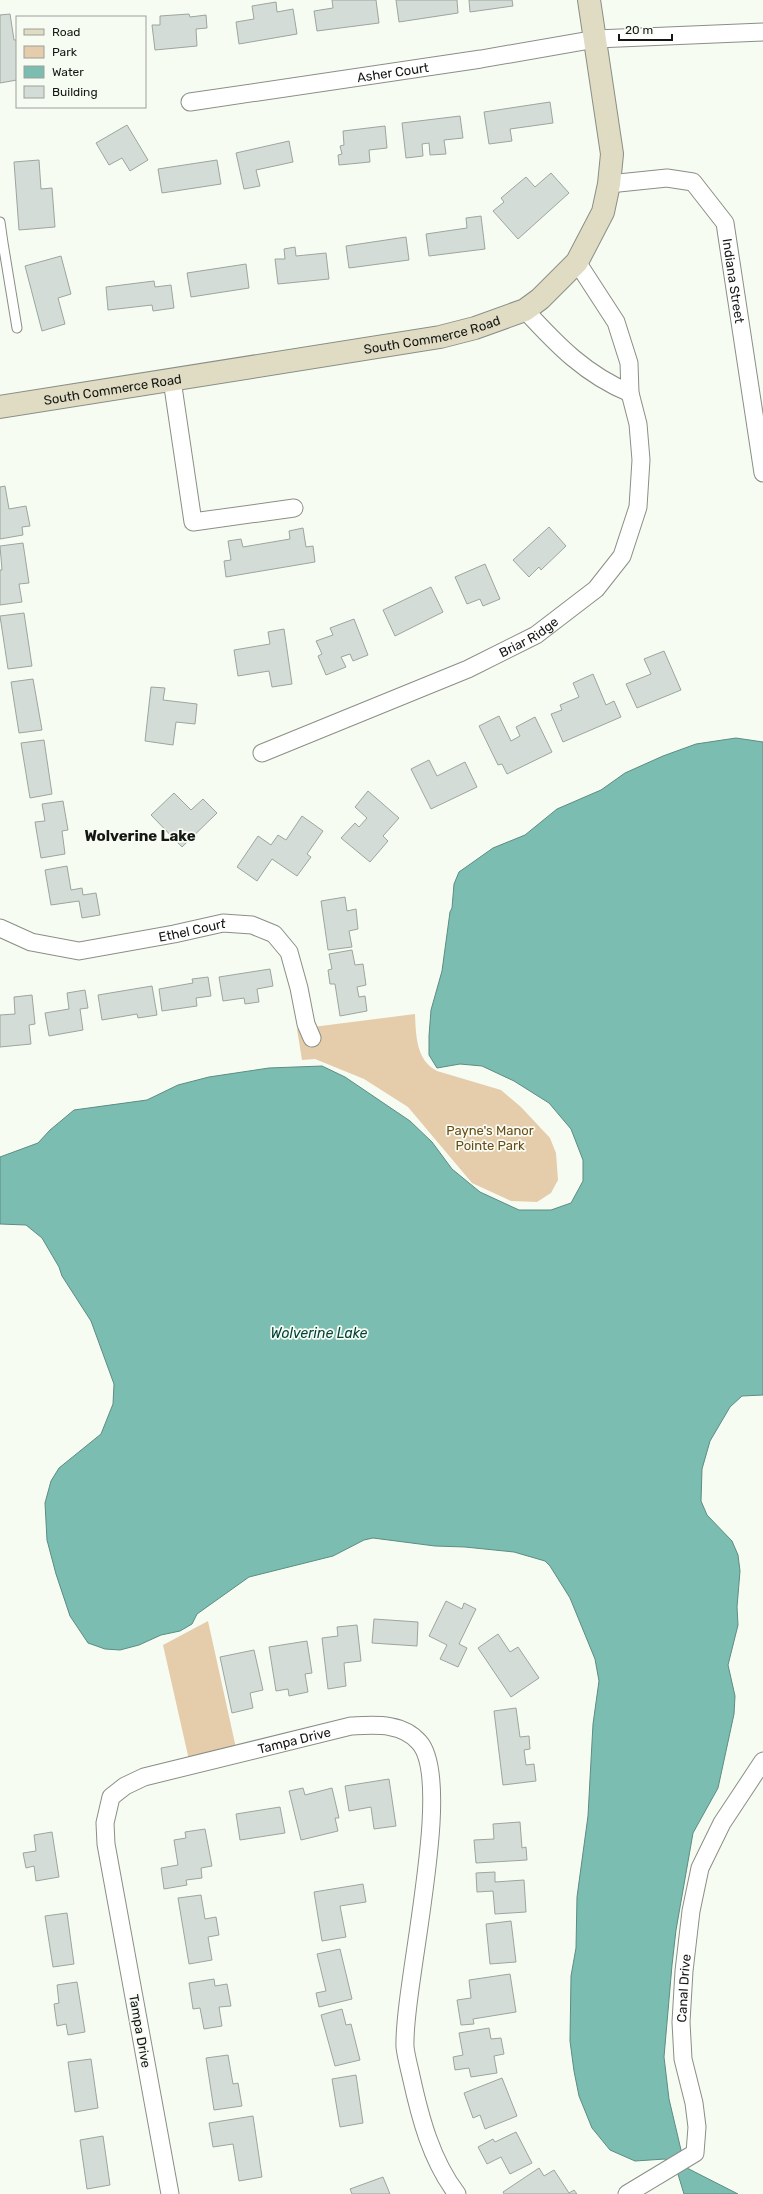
<svg xmlns="http://www.w3.org/2000/svg" width="763" height="2194" font-family="Rubik,sans-serif">
	<style>
		.green { fill: #e5ccab }
		.water { fill: #7bbeb1; stroke: #5c8c82 }
		.building { fill: #d3dcd6; stroke: #9ca59e }
		.lines { fill: none; stroke-linecap: round; stroke-linejoin: round }
		.lane-casing { stroke: #8a8f86; stroke-width: 11 }
		.street-casing { stroke: #8a8f86; stroke-width: 19 }
		.secondary-casing { stroke: #8a8f86; stroke-width: 24 }
		.lane { stroke: #fff; stroke-width: 9 }
		.street { stroke: #fff; stroke-width: 17 }
		.secondary { stroke: #e0dcc4; stroke-width: 22 }
		.labels { text-anchor: middle; dominant-baseline: central; stroke-width: 3.5; stroke-linejoin: round; paint-order: stroke }
		.street-label { font-size: 13px; fill: #151714; stroke: #f7fcf3 }
		.park-label { font-size: 13px; fill: #6c4b16; stroke: #f7fcf3 }
		.water-label { font-size: 14px; font-style: italic; fill: #02423a; stroke: #f7fcf3 }
		.quarter-label { font-size: 15px; font-weight: bold; fill: #151714; stroke: #f7fcf3 }
	</style>
	<rect width="100%" height="100%" fill="#f7fcf3"/>
	<path class="green" d="M415,1014C416,1036 416,1060 437,1071L501,1090L521,1107L550,1138L556,1153L558,1180L551,1193L537,1202L511,1201L472,1183L408,1107L364,1079L315,1059L302,1060L297,1029Z
		M208,1621L236,1748L189,1760L163,1645Z"/>
	<path class="water" d="M736,738L763,742V1395L742,1396L730,1407L710,1441L702,1469L701,1501L707,1515L732,1541L738,1555L740,1571L737,1607L738,1625L728,1665L735,1696L734,1714L718,1788L693,1833L676,1930L672,1965L664,2057L669,2099L685,2167L738,2194H684L677,2171L665,2159L635,2161L610,2150L592,2128L579,2096L574,2071L570,2041L571,1976L576,1948L577,1897L588,1816L593,1724L599,1681L595,1659L570,1598L550,1566L545,1561L514,1552L465,1547L435,1546L373,1538L364,1540L333,1556L249,1577L197,1614L192,1624L180,1631L161,1635L139,1645L120,1650L105,1649L88,1643L70,1616L56,1574L47,1540L45,1503L51,1481L59,1468L101,1434L113,1404L114,1384L91,1321L62,1276L59,1267L42,1238L26,1225L0,1224V1157L38,1143L50,1130L74,1110L147,1100L178,1085L209,1077L269,1068L322,1066L345,1077L410,1121L432,1142L452,1169L480,1192L519,1210H551L571,1203L583,1181V1160L571,1129L549,1103L514,1081L482,1066L460,1064L437,1068L429,1055V1036L431,1010L442,971L450,912L452,908L454,884L459,872L493,848L525,835L557,809L601,790L625,773L663,756L696,744Z"/>
	<path class="building" d="M332,0H376L379,23L317,31L314,11L333,8Z
		M396,0H457L458,13L399,22Z
		M469,0H512L513,6L470,12Z
		M276,2L277,12L293,9L297,34L239,44L236,22L254,19L252,6Z
		M10,14L14,40H17V80L0,83V15Z
		M189,14L190,17L206,15L207,28L196,29L197,46L155,50L152,25H160V16Z
		M550,102L553,123L510,129L512,141L489,144L484,112Z
		M460,116L463,138L444,140L446,154L430,155L429,143L422,144L423,156L406,158L402,123Z
		M127,125L148,160L130,171L122,158L109,165L96,143Z
		M385,126L387,148L369,150L370,162L339,165L338,155L342,154L340,146L344,145L343,131Z
		M289,141L293,162L256,170L260,186L244,189L236,153Z
		M39,160L41,189L52,188L55,227L19,230L14,162Z
		M217,160L221,184L162,193L158,169Z
		M551,173L569,193L518,239L493,211L504,202L501,198L526,177L535,187Z
		M481,216L485,249L429,256L426,234L467,228L466,218Z
		M406,237L409,260L349,268L346,246Z
		M295,247L296,256L326,253L329,279L278,284L275,259H285L284,249Z
		M61,256L71,294L58,298L65,324L42,331L25,266Z
		M246,264L249,288L191,297L187,273Z
		M154,281L155,287L171,285L174,308L153,311L152,305L108,310L106,287Z
		M5,486L9,509L26,506L30,526L22,527L23,535L0,539V487Z
		M549,527L566,546L541,570L539,567L529,577L513,560Z
		M303,528L306,547L313,546L315,562L226,577L224,561L231,560L228,541L241,539L243,547L290,539L289,531Z
		M23,543L29,583L19,584L22,602L0,605V570H2L0,546Z
		M485,564L500,599L483,606L480,599L467,604L455,577Z
		M431,587L443,612L395,636L383,610Z
		M24,613L32,666L8,669L0,616Z
		M354,619L368,655L353,661L350,654L341,657L346,667L326,675L318,656L322,654L316,641L333,635L330,628Z
		M284,629L292,684L272,687L269,671L238,676L234,650L270,644L268,632Z
		M664,651L681,690L637,708L626,684L651,674L644,659Z
		M593,674L606,705L614,701L621,717L563,742L551,714L562,710L560,705L579,697L573,683Z
		M33,679L42,730L19,733L11,682Z
		M151,687L165,688L163,700L197,704L195,724L176,722L173,745L145,741Z
		M499,716L511,741L520,736L516,727L535,717L552,752L507,774L502,764L498,765L479,726Z
		M44,740L52,794L30,798L21,743Z
		M429,760L437,776L465,762L477,787L431,809L411,769Z
		M368,791L399,818L383,836L388,841L370,862L341,838L355,823L359,827L367,818L355,807Z
		M174,793L191,810L203,799L217,813L182,847L151,815Z
		M63,801L68,830L62,831L65,854L41,858L35,822L45,821L42,804Z
		M302,816L323,831L307,854L311,857L297,876L272,859L257,881L237,867L258,836L271,845L278,835L286,840Z
		M67,866L71,890L82,888L83,895L96,893L100,915L82,918L79,901L51,905L45,870Z
		M345,897L347,911L356,909L358,929L349,931L352,947L328,950L321,901Z
		M352,950L355,965L363,964L366,985L357,987L359,997L365,996L367,1011L340,1016L335,984H330L328,970L332,969L329,954Z
		M270,969L273,986L257,989L259,1002L245,1004L244,998L223,1001L219,977Z
		M208,977L211,996L196,998L197,1006L162,1011L159,989L193,983L192,979Z
		M152,986L157,1015L138,1018L137,1014L102,1020L98,995Z
		M85,990L88,1008L80,1009L83,1030L49,1036L45,1013L69,1009L67,993Z
		M32,995L35,1024L29,1025L31,1044L0,1047V1015L15,1014L14,997Z
		M446,1601L462,1609L464,1603L476,1609L459,1644L467,1648L458,1667L440,1659L447,1645L429,1636Z
		M374,1619L418,1622L417,1646L372,1643Z
		M357,1625L361,1661L344,1663L346,1686L328,1689L322,1638L338,1636L337,1627Z
		M498,1634L510,1652L518,1647L539,1678L511,1697L478,1648Z
		M307,1641L312,1673L305,1674L308,1692L289,1696L288,1689L276,1691L269,1647Z
		M254,1650L263,1690L250,1693L253,1708L232,1713L220,1657Z
		M516,1708L520,1737L529,1736L530,1749L524,1750L526,1765L534,1764L536,1781L503,1785L494,1711Z
		M389,1779L396,1826L374,1829L371,1807L349,1811L345,1786Z
		M303,1788L305,1795L332,1788L339,1818H335L338,1831L301,1840L289,1791Z
		M280,1807L285,1833L240,1840L236,1814Z
		M520,1822L522,1848L526,1847L527,1860L476,1863L474,1840L494,1839L493,1824Z
		M205,1829L212,1866L201,1868L202,1878L186,1880L187,1885L164,1889L161,1868L178,1865L174,1840L186,1838L185,1832Z
		M52,1832L59,1877L36,1881L34,1866L26,1868L23,1853L36,1851L34,1835Z
		M495,1872V1882L524,1880L526,1912L495,1914L493,1891L477,1892L476,1873Z
		M363,1884L366,1902L340,1906L346,1937L322,1941L314,1892Z
		M201,1895L205,1919L216,1917L219,1935L208,1937L212,1960L189,1964L178,1898Z
		M67,1913L74,1964L53,1967L45,1916Z
		M511,1921L516,1962L490,1964L486,1924Z
		M340,1949L352,1999L319,2007L316,1993L326,1991L317,1954Z
		M510,1974L516,2012L473,2019L474,2024L461,2025L457,2000L471,1998L469,1980Z
		M214,1979L215,1986L227,1984L231,2006L219,2007L222,2026L204,2029L200,2008L193,2009L189,1983Z
		M77,1982L85,2032L68,2035L66,2024L57,2026L54,2004L59,2003L57,1985Z
		M342,2009L346,2025L351,2024L360,2060L335,2066L321,2015Z
		M489,2028L491,2039L501,2038L504,2054L494,2056L497,2073L471,2077L469,2068L455,2070L453,2057L463,2055L459,2033Z
		M228,2055L233,2084L238,2083L242,2106L214,2110L206,2058Z
		M91,2059L98,2108L75,2112L68,2062Z
		M356,2075L363,2123L340,2127L332,2079Z
		M502,2078L517,2116L485,2129L480,2115L473,2118L464,2093Z
		M253,2116L262,2177L239,2181L233,2144L213,2147L209,2123Z
		M516,2132L532,2163L510,2174L501,2157L487,2164L478,2147L493,2139L495,2142Z
		M103,2136L110,2185L87,2189L80,2140Z
		M539,2168L544,2176L554,2170L569,2193L574,2190L577,2194H504L503,2192Z
		M383,2177L390,2194H352L350,2189Z"/>
	<g class="lines">
		<g class="lane-casing">
			<path id="lane" d="M0,222L3,243
				M0,243H3L17,328"/>
		</g>
		<g class="street-casing">
			<g id="street">
				<path id="s1" d="M190,102L481,59L596,39L763,32"/>
				<path id="s2" d="M609,184L667,178L693,182L725,223L763,473"/>
				<path d="M525,310C557,345 586,375 630,393"/>
				<path d="M172,380L193,522L294,508"/>
				<path id="s3" d="M262,753L468,669L536,635L596,589L622,556L638,507L641,460L638,424L630,393L629,363L616,322L577,262"/>
				<path id="s4" d="M0,928L31,942L79,951L174,934L223,923L252,925L274,934L289,952L299,988L306,1024L312,1038"/>
				<path id="s5" d="M170,2194L106,1844L105,1823L111,1797L125,1786L144,1777L351,1726C374,1725 402,1722 419,1742C455,1781 403,1985 405,2047C406,2056 409,2067 411,2076C420,2117 431,2160 457,2194"/>
				<path id="s6" d="M627,2194L695,2153L697,2127L694,2103L683,2059L681,2022L684,1971L691,1911L700,1868L722,1823L763,1761"/>
			</g>
		</g>
		<g class="secondary-casing">
			<g id="secondary">
				<path id="s7" d="M0,407L440,337L475,328L525,310L540,299L577,262L603,212L609,184L612,154L589,0"/>
			</g>
		</g>
		<use href="#lane" class="lane"/>
		<use href="#street" class="street"/>
		<use href="#secondary" class="secondary"/>
	</g>
	<g class="labels">
		<g class="street-label">
			<text stroke="none"><textPath href="#s1" startOffset="205">Asher Court</textPath></text>
			<text stroke="none"><textPath href="#s2" startOffset="195">Indiana Street</textPath></text>
			<text stroke="none"><textPath href="#s7" startOffset="438">South Commerce Road</textPath></text>
			<text stroke="none"><textPath href="#s7" startOffset="114">South Commerce Road</textPath></text>
			<text stroke="none"><textPath href="#s3" startOffset="291">Briar Ridge</textPath></text>
			<text stroke="none"><textPath href="#s4" startOffset="198">Ethel Court</textPath></text>
			<text stroke="none"><textPath href="#s5" startOffset="597">Tampa Drive</textPath></text>
			<text stroke="none"><textPath href="#s6" startOffset="246">Canal Drive</textPath></text>
			<text transform="translate(140 2031) rotate(80)">Tampa Drive</text>
		</g>
		<g class="park-label">
			<text x="490" y="1130">Payne's Manor<tspan x="490" dy="15">Pointe Park</tspan></text>
		</g>
		<g class="water-label">
			<text x="319" y="1333">Wolverine Lake</text>
		</g>
		<g class="quarter-label">
			<text x="140" y="836">Wolverine Lake</text>
		</g>
	</g>
	<rect x="16" y="16" width="130" height="92" fill="#f7fcf3" stroke="#9da09a"/>
	<rect x="24" y="29" width="20" height="6" fill="#e0dcc4" stroke="#9da09a"/>
	<text x="52" y="36" font-size="12" fill="#151714">Road</text>
	<rect x="24" y="46" width="20" height="12" fill="#e5ccab" stroke="#9da09a"/>
	<text x="52" y="56" font-size="12" fill="#151714">Park</text>
	<rect x="24" y="66" width="20" height="12" fill="#7bbeb1" stroke="#9da09a"/>
	<text x="52" y="76" font-size="12" fill="#151714">Water</text>
	<rect x="24" y="86" width="20" height="12" fill="#d3dcd6" stroke="#9da09a"/>
	<text x="52" y="96" font-size="12" fill="#151714">Building</text>
	<path d="M619 34v6h53v-6" fill="none" stroke="#151714" stroke-width="2"/>
	<text x="625" y="34" font-size="12" fill="#151714" stroke="#f7fcf3" stroke-width="3" paint-order="stroke">20 m</text>
</svg>
